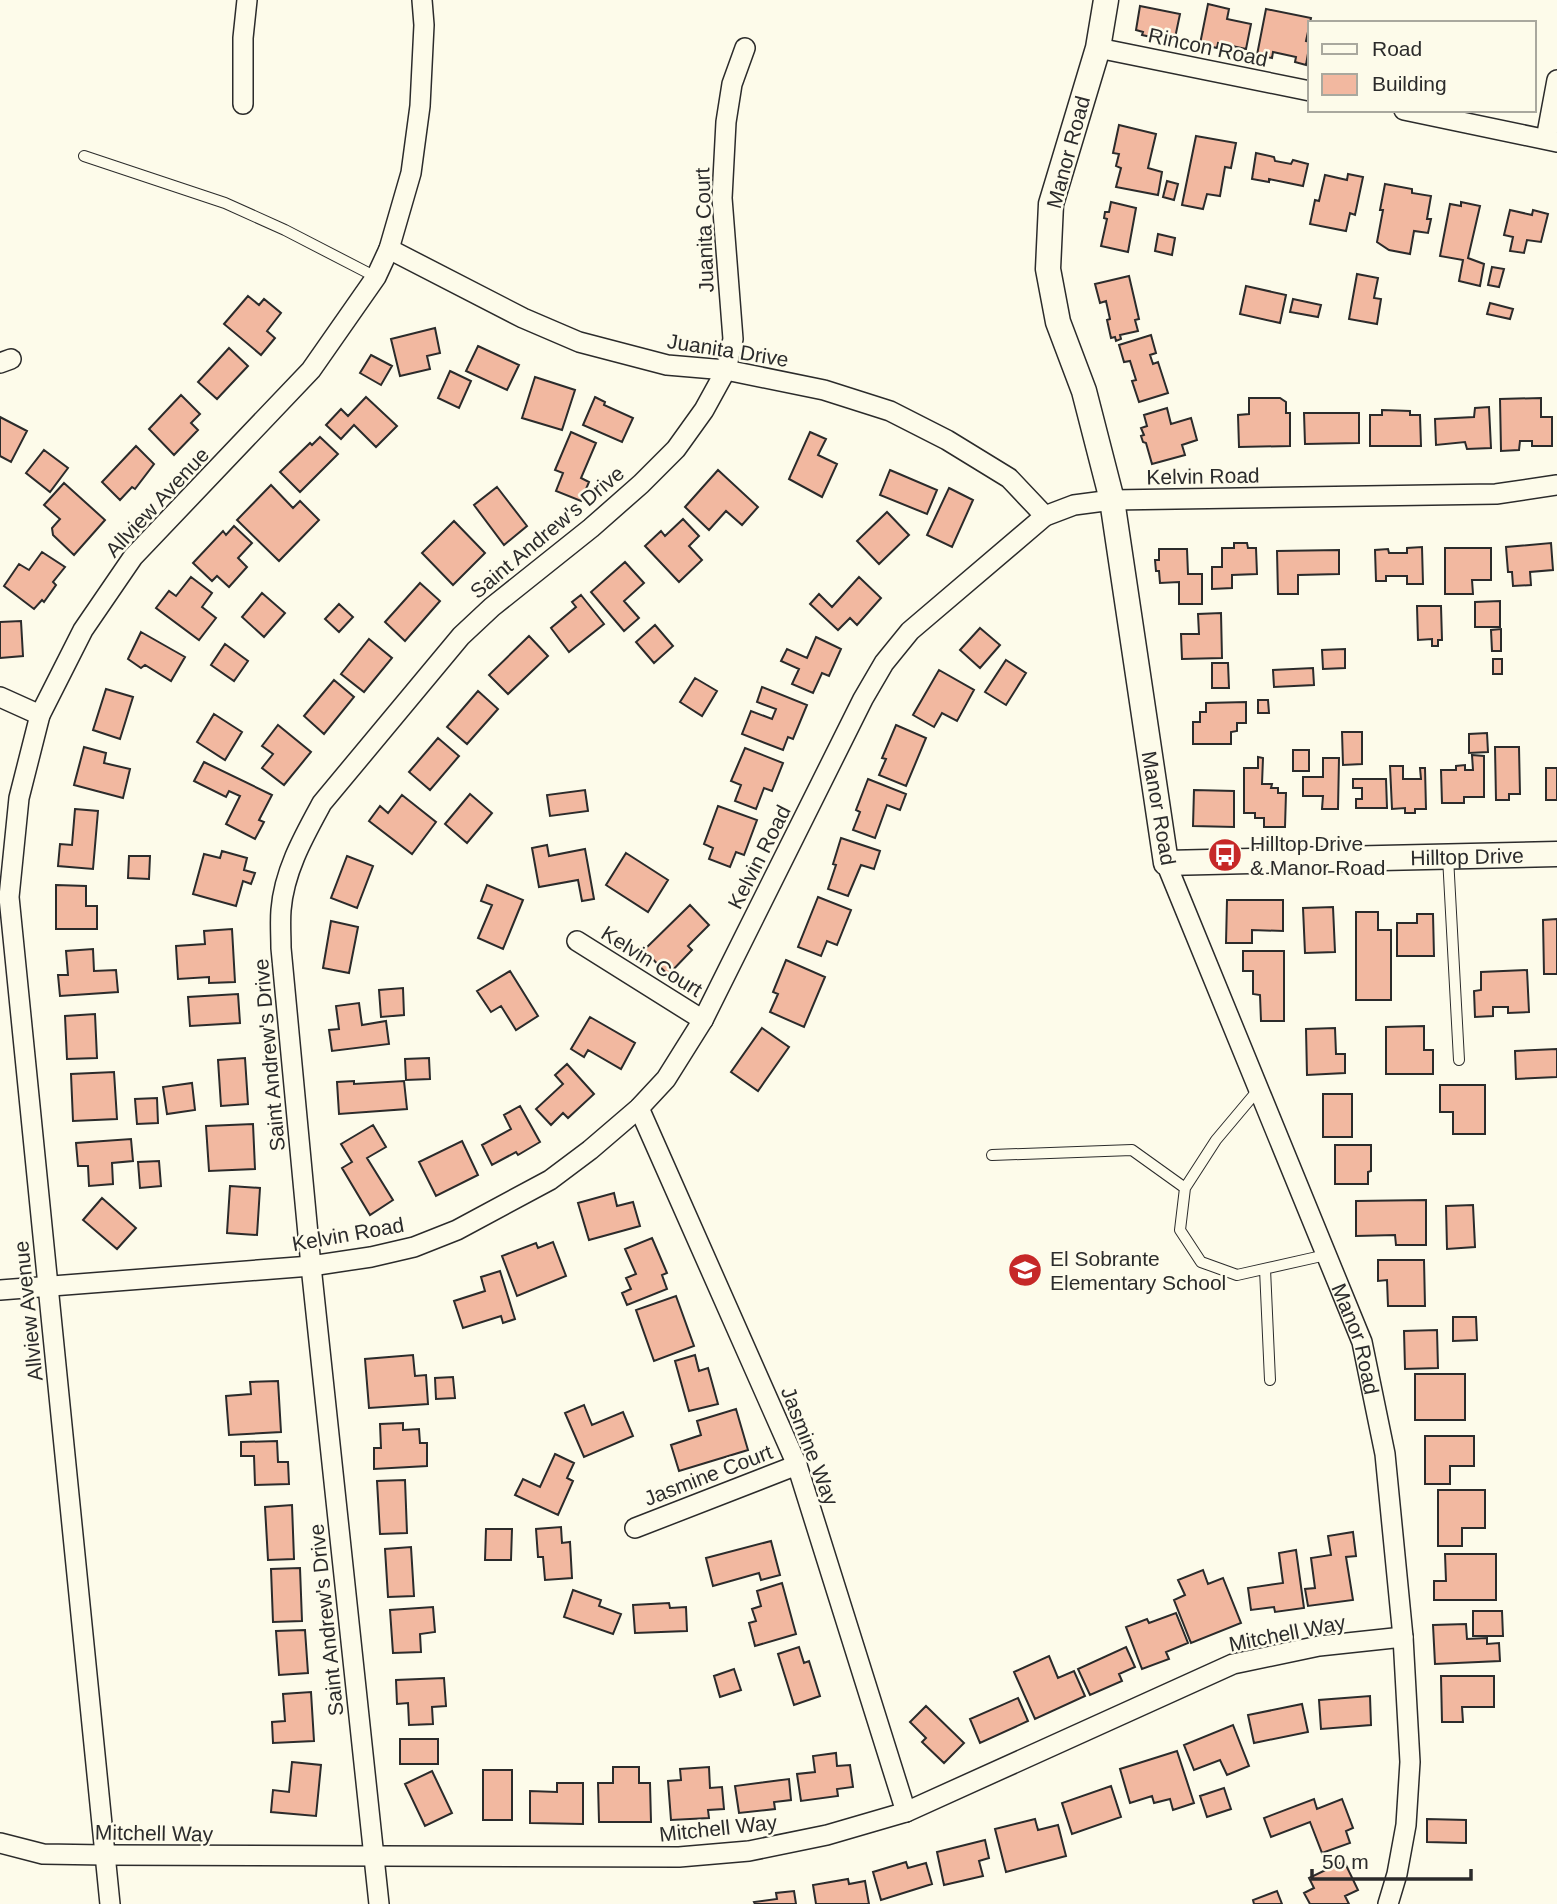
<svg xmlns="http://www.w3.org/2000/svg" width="1557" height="1904" font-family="Arial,sans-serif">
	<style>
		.building { fill: #f2b8a0; stroke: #2b2b2b; stroke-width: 2 }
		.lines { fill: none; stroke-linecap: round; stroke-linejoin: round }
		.service-casing { stroke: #2b2b2b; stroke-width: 12 }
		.minor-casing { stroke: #2b2b2b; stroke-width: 22 }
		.tertiary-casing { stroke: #2b2b2b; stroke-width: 27 }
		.service { stroke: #fdfbea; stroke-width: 10 }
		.minor { stroke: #fdfbea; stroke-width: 19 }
		.tertiary { stroke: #fdfbea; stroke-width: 24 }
		.labels { text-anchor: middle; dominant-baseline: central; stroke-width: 5; stroke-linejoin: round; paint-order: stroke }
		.street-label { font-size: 21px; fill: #2b2b2b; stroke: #fdfbea }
		.poi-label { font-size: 21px; fill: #2b2b2b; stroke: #fdfbea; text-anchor: start }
	</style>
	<rect width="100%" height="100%" fill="#fdfbea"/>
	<path class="building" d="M1208,4L1229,9L1227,19L1251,24L1246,49L1218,43L1217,48L1200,44Z
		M1140,6L1180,14L1175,38L1152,33L1151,37L1142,35L1143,32L1136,30Z
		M1266,9L1311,18L1306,41L1310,42L1306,65L1295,62L1296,57L1273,52L1272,58L1257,55Z
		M1119,125L1156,134L1148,168L1162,172L1158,195L1116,187L1121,168L1116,166L1119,154L1113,153Z
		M1196,136L1236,143L1231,168L1225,167L1220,196L1207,194L1203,209L1182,205Z
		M1256,153L1274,157L1275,161L1291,164L1293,160L1308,164L1303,186L1269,179V182L1252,179Z
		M1348,174L1363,177L1355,215L1350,213L1346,231L1310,224L1315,200L1319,201L1325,175L1347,180Z
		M1167,181L1178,184L1174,200L1163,197Z
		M1385,184L1412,189V193L1431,196L1427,219H1431L1428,233L1414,231L1410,254L1389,250L1377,242L1383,210H1380Z
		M1111,202L1136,208L1128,252L1101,246L1107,219L1104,218L1105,212H1109Z
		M1461,202L1480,206L1468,258L1484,264L1480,286L1459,281L1463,260L1440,256L1450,204L1461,206Z
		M1510,210L1532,215L1533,210L1548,214L1541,242L1527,240L1524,253L1510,251L1513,237L1504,235Z
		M1158,234L1175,238L1172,255L1155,251Z
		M1492,267L1504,269L1499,287L1488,285Z
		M1357,274L1378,278L1374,298L1381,299L1377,324L1349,319Z
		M1129,276L1139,319L1135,320L1138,331L1120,335L1121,339L1116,341L1115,337L1111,338L1107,320L1110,319L1106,301L1100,303L1095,284Z
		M1246,286L1286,295L1280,323L1240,314Z
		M248,296L259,305L264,299L281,313L267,331L275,338L261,355L224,324Z
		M1293,299L1321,305L1318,317L1290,312Z
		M1490,303L1513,309L1510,319L1487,314Z
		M435,328L440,353L427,356L430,369L400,376L391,339Z
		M1151,335L1156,353L1150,355L1153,364L1158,362L1168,393L1139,402L1132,381L1136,380L1130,361L1124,362L1119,345Z
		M478,346L519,365L507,390L466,371Z
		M229,348L248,366L217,399L198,382Z
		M371,355L392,366L381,385L360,373Z
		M450,371L471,381L459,408L438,398Z
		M535,377L575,390L562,430L522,418Z
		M181,395L200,414L191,423L198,430L174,455L149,429Z
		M366,397L397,426L376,447L354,425L341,439L326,425L341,409L348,416Z
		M595,397L605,402L604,405L633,418L622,442L583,425Z
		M1249,398H1280L1286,402V413H1290V446L1239,447L1238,415L1249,414Z
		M1541,398V417H1552V446H1532V441H1520L1519,450L1501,451L1500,399Z
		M1489,407L1491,448L1467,449L1465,442L1436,445L1435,419L1474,417L1475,408Z
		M1167,408L1171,424L1191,418L1197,440L1182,445L1185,455L1152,464L1146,443L1143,442L1141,436L1144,435L1141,428L1147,426L1144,415Z
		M1382,410L1410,411V415H1420L1421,446H1370V415H1382Z
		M1304,413H1359V443L1305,444Z
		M0,417L27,431L11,462L0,456Z
		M571,432L596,443L581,478L589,482L581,501L556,491L563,473L555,470Z
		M810,432L826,439L818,455L837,464L822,497L789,479Z
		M320,437L338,454L300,492L280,472L310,443L312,445Z
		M136,446L154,464L135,489L132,487L120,500L102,482Z
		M44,450L68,468L50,492L26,473Z
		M718,470L758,507L742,525L726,511L709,530L685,507Z
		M890,470L937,490L927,514L880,495Z
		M64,483L105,520L74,555L53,535L52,528L60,519L44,505Z
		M271,485L293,508L300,501L319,520L279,561L237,520Z
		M497,487L527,526L504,545L474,505Z
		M949,488L973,500L952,547L927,535Z
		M887,512L909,535L879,564L857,541Z
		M683,519L699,536L689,546L702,560L679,582L645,546L661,531L665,536Z
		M454,521L485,553L453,585L422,553Z
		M234,526L252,543L238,558L247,567L229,587L217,576L212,581L193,563L223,531L226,535Z
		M1234,543H1247L1248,548H1256L1257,574L1232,575V588L1212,589V567H1222V548H1234Z
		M1551,543L1553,570L1530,572L1531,585L1513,586L1512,572H1508L1506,547Z
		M1422,547L1423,584H1407V576H1386V581H1376L1375,550L1388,549L1389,553H1407V548Z
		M1445,548H1491V580H1472L1473,594H1445Z
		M1159,549H1187L1188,574H1202V604H1179V582L1160,583L1159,571H1156L1155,560H1159Z
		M1339,550V574L1298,575V594H1278L1277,551Z
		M42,552L65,567L53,582L56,585L44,602L42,600L34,609L4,586L19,564L29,570Z
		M625,562L644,583L624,601L639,618L624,631L591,592Z
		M191,577L212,593L202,607L216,618L199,640L156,608L169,591L176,596Z
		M859,577L881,598L857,625L850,618L838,630L810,604L819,594L832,607Z
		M420,583L440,601L405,641L385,622Z
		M262,593L285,613L264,637L242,617Z
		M581,595L604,624L569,652L551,628L576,607L572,602Z
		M1500,601V627H1475V602Z
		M339,604L353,617L339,632L325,619Z
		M1417,606H1441L1442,640H1438V646H1432V639L1418,640Z
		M1221,613L1222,658L1182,659L1181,634H1199L1198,614Z
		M21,621L23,656L0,658V622Z
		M655,625L673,646L654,663L636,642Z
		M980,628L1000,645L980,668L960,650Z
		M1501,629V651H1492L1491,630Z
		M141,632L185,657L171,681L145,665L141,668L128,659Z
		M529,636L548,656L508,694L489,675Z
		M816,637L841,649L829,676L822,673L813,693L792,684L799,669L781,661L787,649L807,658Z
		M369,639L392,658L364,692L341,674Z
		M225,644L248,661L234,681L211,665Z
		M1345,649V668L1323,669L1322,650Z
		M1493,659H1502V674H1493Z
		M1006,660L1026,673L1006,705L985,692Z
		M1212,663H1228L1229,688H1212Z
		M1313,668L1314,685L1274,687L1273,670Z
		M939,670L974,690L957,721L942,713L934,727L913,715Z
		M695,678L717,691L702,716L680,702Z
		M334,680L354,697L324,734L304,716Z
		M762,687L807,705L793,739L788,737L783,750L742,734L751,711L772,719L776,709L757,702Z
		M106,689L133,697L120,739L93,730Z
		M478,691L498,709L467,744L447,727Z
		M1258,700H1268L1269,713H1258Z
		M1246,702V723H1237V731L1231,732V744H1193V722H1200V712H1206V703Z
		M214,714L242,732L225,760L197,742Z
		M278,725L311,752L284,785L262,768L273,754L262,746Z
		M896,725L926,738L906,786L879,775L886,759L882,758Z
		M1342,732H1362V764L1343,765Z
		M1487,733L1488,752L1469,753V734Z
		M438,738L459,756L430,790L409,772Z
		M84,747L106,753L104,763L130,769L123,798L74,785Z
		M1495,747H1519L1520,794H1509V800H1496Z
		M745,748L783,763L772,791L764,788L756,809L735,801L741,785L731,781Z
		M1293,750H1309V771H1293Z
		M1472,755L1484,756V797H1464V803H1442L1441,770H1456V766L1465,765V770H1473Z
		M1258,757L1263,758L1262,784H1272L1271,788H1278V793H1286L1285,827H1264V818H1255V813H1244V768H1258Z
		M1323,758H1339L1338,809H1322L1323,796H1303V777H1323Z
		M204,762L272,795L259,820L264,822L255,839L226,824L240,796L229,791L226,797L194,781Z
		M1390,766H1403V779H1421L1420,768H1425L1426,809H1415V813H1405V808L1392,809Z
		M1546,768H1557V800H1546Z
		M868,779L906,794L900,810L887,805L875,838L853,830L860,812L856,810Z
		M1353,779H1386L1387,808H1356V799H1362V788H1353Z
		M585,790L588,811L550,816L547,795Z
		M1194,790L1234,791V827L1193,826Z
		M470,794L492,813L467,843L445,824Z
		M402,795L436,822L412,854L369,821L380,806L388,813Z
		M718,806L757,820L744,855L736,852L730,867L709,859L713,848L704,844Z
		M75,809L98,811L93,869L58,866L60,844L72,845Z
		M841,838L880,851L874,869L861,865L848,896L828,889L836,865L833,864Z
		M547,845L549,856L585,849L594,899L582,901L578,880L539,887L532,848Z
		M222,851L247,858L244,870L255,873L251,884L243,881L236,906L193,894L204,854L220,858Z
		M626,853L668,880L648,912L606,885Z
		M129,856H150L149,879L128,878Z
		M347,856L373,866L357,908L331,898Z
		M56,885L86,886V906H97V929H56Z
		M487,885L523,900L503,949L478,938L492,905L481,901Z
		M818,897L851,910L837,945L827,941L821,956L798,947Z
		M1227,900H1283V931L1252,930V943H1226Z
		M690,905L709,925L688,946L692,950L668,975L644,950Z
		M1333,907L1335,952L1305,953L1303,908Z
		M1356,912H1378V930H1391V1000H1356Z
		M1417,914H1433L1434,956H1397V923H1417Z
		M1557,919V974H1544L1543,920Z
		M331,921L358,927L349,973L323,968Z
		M232,929L235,982L209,983V977L178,979L176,946L205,944L204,931Z
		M93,949L94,971L116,970L118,992L60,996L58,975H68L66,951Z
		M1243,951H1284V1021H1261L1260,995L1253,994V971H1243Z
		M786,960L825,977L804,1027L770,1012L778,994L773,992Z
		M1527,970L1529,1012L1508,1013V1007H1493V1016L1475,1017L1474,991L1481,990V972Z
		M510,971L538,1016L516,1030L501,1006L491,1012L477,991Z
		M403,988L404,1015L381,1017L379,990Z
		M238,994L240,1023L190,1026L188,997Z
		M359,1003L362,1025L386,1021L389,1044L332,1051L329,1030L339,1029L336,1006Z
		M95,1014L97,1058L67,1059L65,1016Z
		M590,1017L635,1043L621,1069L588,1050L584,1057L571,1049Z
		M1424,1026V1050H1433V1074H1386V1027Z
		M762,1028L789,1047L758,1091L731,1072Z
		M1335,1028L1336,1054H1345V1073L1307,1075L1306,1029Z
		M1557,1049V1077L1516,1079L1515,1051Z
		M245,1058L248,1104L221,1106L218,1060Z
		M429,1058L430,1079L406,1080L405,1059Z
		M567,1064L594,1094L568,1118L563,1113L551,1125L536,1109L563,1084L555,1075Z
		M114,1072L117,1119L73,1121L71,1074Z
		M354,1081V1084L404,1081L407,1109L339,1114L337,1082Z
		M192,1083L195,1110L167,1114L163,1087Z
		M1440,1085H1485V1134H1453V1112H1440Z
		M1323,1094H1352V1137H1323Z
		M157,1098L158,1123L137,1124L135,1099Z
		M520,1106L540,1142L518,1155L516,1152L492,1165L482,1145L511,1129L504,1115Z
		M253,1124L255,1169L209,1171L206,1126Z
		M373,1125L386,1147L367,1158L393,1200L370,1215L342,1168L352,1162L341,1144Z
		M131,1139L133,1161L112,1163L113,1184L89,1186L88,1166H78L76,1143Z
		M462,1141L478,1175L436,1196L419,1162Z
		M1335,1145H1371V1171L1368,1172V1184H1335Z
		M159,1161L161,1186L140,1188L138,1162Z
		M230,1186L260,1188L257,1235L227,1233Z
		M614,1193L617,1206L633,1202L640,1226L589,1240L578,1203Z
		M102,1198L136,1228L117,1249L83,1220Z
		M1426,1200V1245H1396L1395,1235L1356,1236V1201Z
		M1473,1205L1475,1247L1447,1249L1446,1206Z
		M652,1238L667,1273L662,1275L667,1289L627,1305L622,1293L631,1289L626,1278L636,1274L625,1249Z
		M553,1242L566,1276L517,1296L502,1256L536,1243L538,1248Z
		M1378,1260H1424L1425,1306H1388L1387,1280L1378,1281Z
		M500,1271L515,1319L503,1323L501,1316L463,1328L454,1301L485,1291L481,1277Z
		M676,1296L694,1346L654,1361L636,1310Z
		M1453,1317H1476L1477,1340L1453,1341Z
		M1437,1330L1438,1368L1405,1369L1404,1331Z
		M413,1355L415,1376L426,1375L428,1404L369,1408L365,1359Z
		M695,1355L699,1371L708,1368L718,1404L689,1411L675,1361Z
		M1415,1374H1465V1420H1415Z
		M453,1377L455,1398L436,1399L435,1378Z
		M278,1381L281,1432L229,1435L226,1396L251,1394L250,1382Z
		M584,1405L592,1425L623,1412L633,1436L584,1457L565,1413Z
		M736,1409L748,1450L679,1471L671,1445L701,1435L697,1421Z
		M403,1423V1430L419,1429L420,1443H427V1466L374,1469V1448H381L380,1424Z
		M1425,1436H1474V1466H1450V1484H1425Z
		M277,1441L278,1462H288L289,1484L255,1485L254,1456H241V1442Z
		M555,1454L574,1463L567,1478L573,1481L558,1515L515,1495L523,1479L540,1487Z
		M405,1480L407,1533L380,1534L377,1481Z
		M1438,1490H1485V1528H1462V1546H1438Z
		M292,1505L294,1559L268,1560L265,1507Z
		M561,1527L562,1543L570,1542L572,1578L545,1580L543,1557H538L536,1529Z
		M486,1529H512L511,1560H485Z
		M1353,1532L1356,1556L1346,1557L1353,1600L1308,1606L1305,1589L1315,1588L1311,1558L1331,1555L1328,1536Z
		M771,1541L780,1575L761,1580L759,1573L713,1586L706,1558Z
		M411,1547L414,1596L388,1597L385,1549Z
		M1296,1550L1304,1608L1275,1612L1274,1607L1251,1610L1248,1588L1283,1583L1279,1553Z
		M1445,1554H1496V1600H1434V1581H1446Z
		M300,1568L302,1621L273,1622L271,1569Z
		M1203,1570L1208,1584L1223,1578L1241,1623L1191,1643L1174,1600L1185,1595L1178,1580Z
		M782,1583L796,1634L755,1646L749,1623L756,1621L752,1609L761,1606L757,1591Z
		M573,1590L601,1600L599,1606L621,1614L613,1634L564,1617Z
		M669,1603L670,1608L686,1607L687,1631L635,1633L633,1605Z
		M433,1607L435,1632L420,1634L421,1652L393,1653L390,1610Z
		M1473,1611H1502L1503,1636H1473Z
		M1176,1613L1188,1643L1166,1652L1169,1659L1142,1669L1126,1627L1147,1619L1149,1623Z
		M1466,1624L1467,1639L1487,1638V1644L1499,1643L1500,1661L1435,1664L1433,1625Z
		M305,1630L308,1673L279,1675L276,1631Z
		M799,1647L804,1663L809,1661L820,1696L794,1705L778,1654Z
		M1126,1647L1135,1667L1119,1674L1122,1681L1090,1695L1078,1669Z
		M1049,1656L1058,1678L1074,1671L1085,1696L1035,1719L1014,1672Z
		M734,1669L741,1690L720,1697L714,1676Z
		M1441,1676H1494V1707H1462L1463,1722H1442Z
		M444,1678L446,1706L432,1707L433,1724L409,1725L408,1703L397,1704L396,1680Z
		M311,1692L314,1741L273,1743L272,1722L285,1721L283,1694Z
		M1370,1696L1371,1725L1321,1729L1319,1700Z
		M1018,1698L1028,1721L980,1743L970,1719Z
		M1302,1704L1308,1732L1254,1743L1248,1715Z
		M926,1706L964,1743L944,1763L922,1742L926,1738L910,1722Z
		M1233,1725L1249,1766L1227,1775L1220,1760L1194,1770L1184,1745Z
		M400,1739H438V1764H400Z
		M1177,1751L1194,1803L1173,1810L1170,1799L1154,1803L1152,1796L1130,1803L1120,1769Z
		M836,1753L837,1766L850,1765L853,1787L837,1789L838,1796L801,1801L797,1774L815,1772L813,1756Z
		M292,1762L321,1765L316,1816L271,1812L273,1790L289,1792Z
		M613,1767H639V1783H650L651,1822H599L598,1783H613Z
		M709,1767L710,1788L722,1787L724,1809L708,1810L709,1818L671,1820L668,1781L681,1780L680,1769Z
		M483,1770H512V1820H483Z
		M432,1771L452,1813L425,1826L405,1784Z
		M789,1779L791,1800L774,1802L775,1809L739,1813L735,1786Z
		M557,1783H583V1824L530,1823V1791L557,1792Z
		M1111,1786L1121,1817L1072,1834L1062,1803Z
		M1224,1788L1231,1809L1207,1817L1200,1796Z
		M1314,1799L1317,1809L1342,1799L1353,1828L1346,1831L1350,1843L1322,1853L1310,1822L1271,1837L1264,1818Z
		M1035,1819L1038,1830L1058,1825L1066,1856L1006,1872L995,1829Z
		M1427,1819L1466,1820V1843L1427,1842Z
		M985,1840L989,1858L979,1861L983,1876L944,1885L937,1852Z
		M1344,1861L1358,1890L1345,1896L1349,1904H1310L1304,1893L1314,1888L1309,1878Z
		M906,1862L908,1868L926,1863L932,1884L881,1900L873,1872Z
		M848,1879L849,1884L865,1881L869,1904H816L813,1885Z
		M794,1891L796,1904H755L754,1902L777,1899L776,1893Z
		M1277,1891L1282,1904H1254L1253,1900Z"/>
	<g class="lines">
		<g class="service-casing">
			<path id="service" d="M84,156L225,203L285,230L376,277
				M1448,857L1459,1060
				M1258,1090L1216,1140L1185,1188L1180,1230L1201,1262L1237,1275L1326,1255
				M992,1155L1132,1150L1185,1188
				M1265,1269L1270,1380"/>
		</g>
		<g class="minor-casing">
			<g id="minor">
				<path d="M1098,48L1310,91"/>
				<path d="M243,104V38L247,0"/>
				<path d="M1404,110L1557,142"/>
				<path d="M1546,139L1557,80"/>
				<path d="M389,249L523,318L579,342L667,365L726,370L824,390L890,411L947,440L1009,478L1045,516"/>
				<path d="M0,363L11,359"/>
				<path d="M0,697L40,715"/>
				<path id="s1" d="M1166,863L1362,1342L1385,1454L1403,1637L1410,1762L1406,1825L1397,1874L1388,1904"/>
				<path d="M577,941L703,1020"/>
				<path d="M639,1108L797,1465L906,1812"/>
				<path d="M0,1290L311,1266L371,1257L414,1247L457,1230L550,1180L590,1150L639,1108L666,1079L703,1020L863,699L884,663L910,631L1045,516L1074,505L1112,500L1496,494L1557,485"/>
				<path d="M635,1528L797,1465"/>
				<path d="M0,1843L43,1854L105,1855L679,1857L749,1851L827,1835L906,1812L1233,1664L1319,1646L1403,1637"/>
				<path d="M110,1904L9,897L19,798L40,715L83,630L133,557L311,370L376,277L389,249L411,173L420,106L424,25L422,0"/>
				<path d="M379,1904L311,1266L281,948C281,936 280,922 281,910C284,871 304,836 322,803L461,636L492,607L591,528L641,484L676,449L704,410L726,370L733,339L722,198L726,122L732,84L745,48"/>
			</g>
		</g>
		<g class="tertiary-casing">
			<g id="tertiary">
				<path id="s2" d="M1106,0L1098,48L1051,204L1048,269L1058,322L1084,391L1112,500L1166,863L1557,854"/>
			</g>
		</g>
		<use href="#service" class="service"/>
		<use href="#minor" class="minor"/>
		<use href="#tertiary" class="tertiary"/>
	</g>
	<defs>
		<g id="bus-disc" transform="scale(1.75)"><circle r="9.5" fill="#c62828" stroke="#fdfbea"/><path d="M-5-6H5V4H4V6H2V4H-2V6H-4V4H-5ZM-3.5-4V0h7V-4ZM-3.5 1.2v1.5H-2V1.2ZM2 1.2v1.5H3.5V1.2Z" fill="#fff"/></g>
		<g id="school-disc" transform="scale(1.75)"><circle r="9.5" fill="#c62828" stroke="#fdfbea"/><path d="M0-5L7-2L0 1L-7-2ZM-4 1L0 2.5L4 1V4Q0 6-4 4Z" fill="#fff"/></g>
	</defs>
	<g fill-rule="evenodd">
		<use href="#bus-disc" x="1225" y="855"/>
		<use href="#school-disc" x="1025" y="1270"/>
	</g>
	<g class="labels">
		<g class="street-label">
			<text transform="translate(1208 47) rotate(12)">Rincon Road</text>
			<text transform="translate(1068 152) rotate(-75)">Manor Road</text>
			<text transform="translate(704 230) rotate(-92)">Juanita Court</text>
			<text transform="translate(728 350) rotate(9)">Juanita Drive</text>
			<text transform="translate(1203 476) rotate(-1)">Kelvin Road</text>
			<text transform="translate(157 502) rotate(-47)">Allview Avenue</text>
			<text transform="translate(547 532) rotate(-40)">Saint Andrew's Drive</text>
			<text transform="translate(1159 808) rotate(80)">Manor Road</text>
			<text stroke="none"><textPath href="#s2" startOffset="1185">Hilltop Drive</textPath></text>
			<text transform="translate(759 857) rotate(-63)">Kelvin Road</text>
			<text transform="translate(652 961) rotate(32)">Kelvin Court</text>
			<text transform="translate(269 1055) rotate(-95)">Saint Andrew's Drive</text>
			<text transform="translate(348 1234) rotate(-10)">Kelvin Road</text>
			<text transform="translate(28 1311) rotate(-96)">Allview Avenue</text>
			<text stroke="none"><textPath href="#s1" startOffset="513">Manor Road</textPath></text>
			<text transform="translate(810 1446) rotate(69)">Jasmine Way</text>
			<text transform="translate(708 1475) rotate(-21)">Jasmine Court</text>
			<text transform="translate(326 1620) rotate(-96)">Saint Andrew's Drive</text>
			<text transform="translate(1287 1633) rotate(-11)">Mitchell Way</text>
			<text transform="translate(718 1828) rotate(-6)">Mitchell Way</text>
			<text transform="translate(154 1833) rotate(1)">Mitchell Way</text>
		</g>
		<g class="poi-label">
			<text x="1250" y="843">Hilltop Drive<tspan x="1250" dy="24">&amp; Manor Road</tspan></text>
			<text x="1050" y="1258">El Sobrante<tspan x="1050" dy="24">Elementary School</tspan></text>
		</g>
	</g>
	<rect x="1308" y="21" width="228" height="91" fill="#fdfbea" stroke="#a9a89e" stroke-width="2"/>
	<rect x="1322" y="44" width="35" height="10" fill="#fdfbea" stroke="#a9a89e" stroke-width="2"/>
	<text x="1372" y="56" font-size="21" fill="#2b2b2b">Road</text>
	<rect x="1322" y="74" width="35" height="21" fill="#f2b8a0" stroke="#a9a89e" stroke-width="2"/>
	<text x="1372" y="91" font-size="21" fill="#2b2b2b">Building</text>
	<path d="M1312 1869v10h159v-10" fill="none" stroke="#2b2b2b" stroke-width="3.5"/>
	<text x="1322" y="1869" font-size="21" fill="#2b2b2b" stroke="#fdfbea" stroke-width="5" paint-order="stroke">50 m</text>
</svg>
